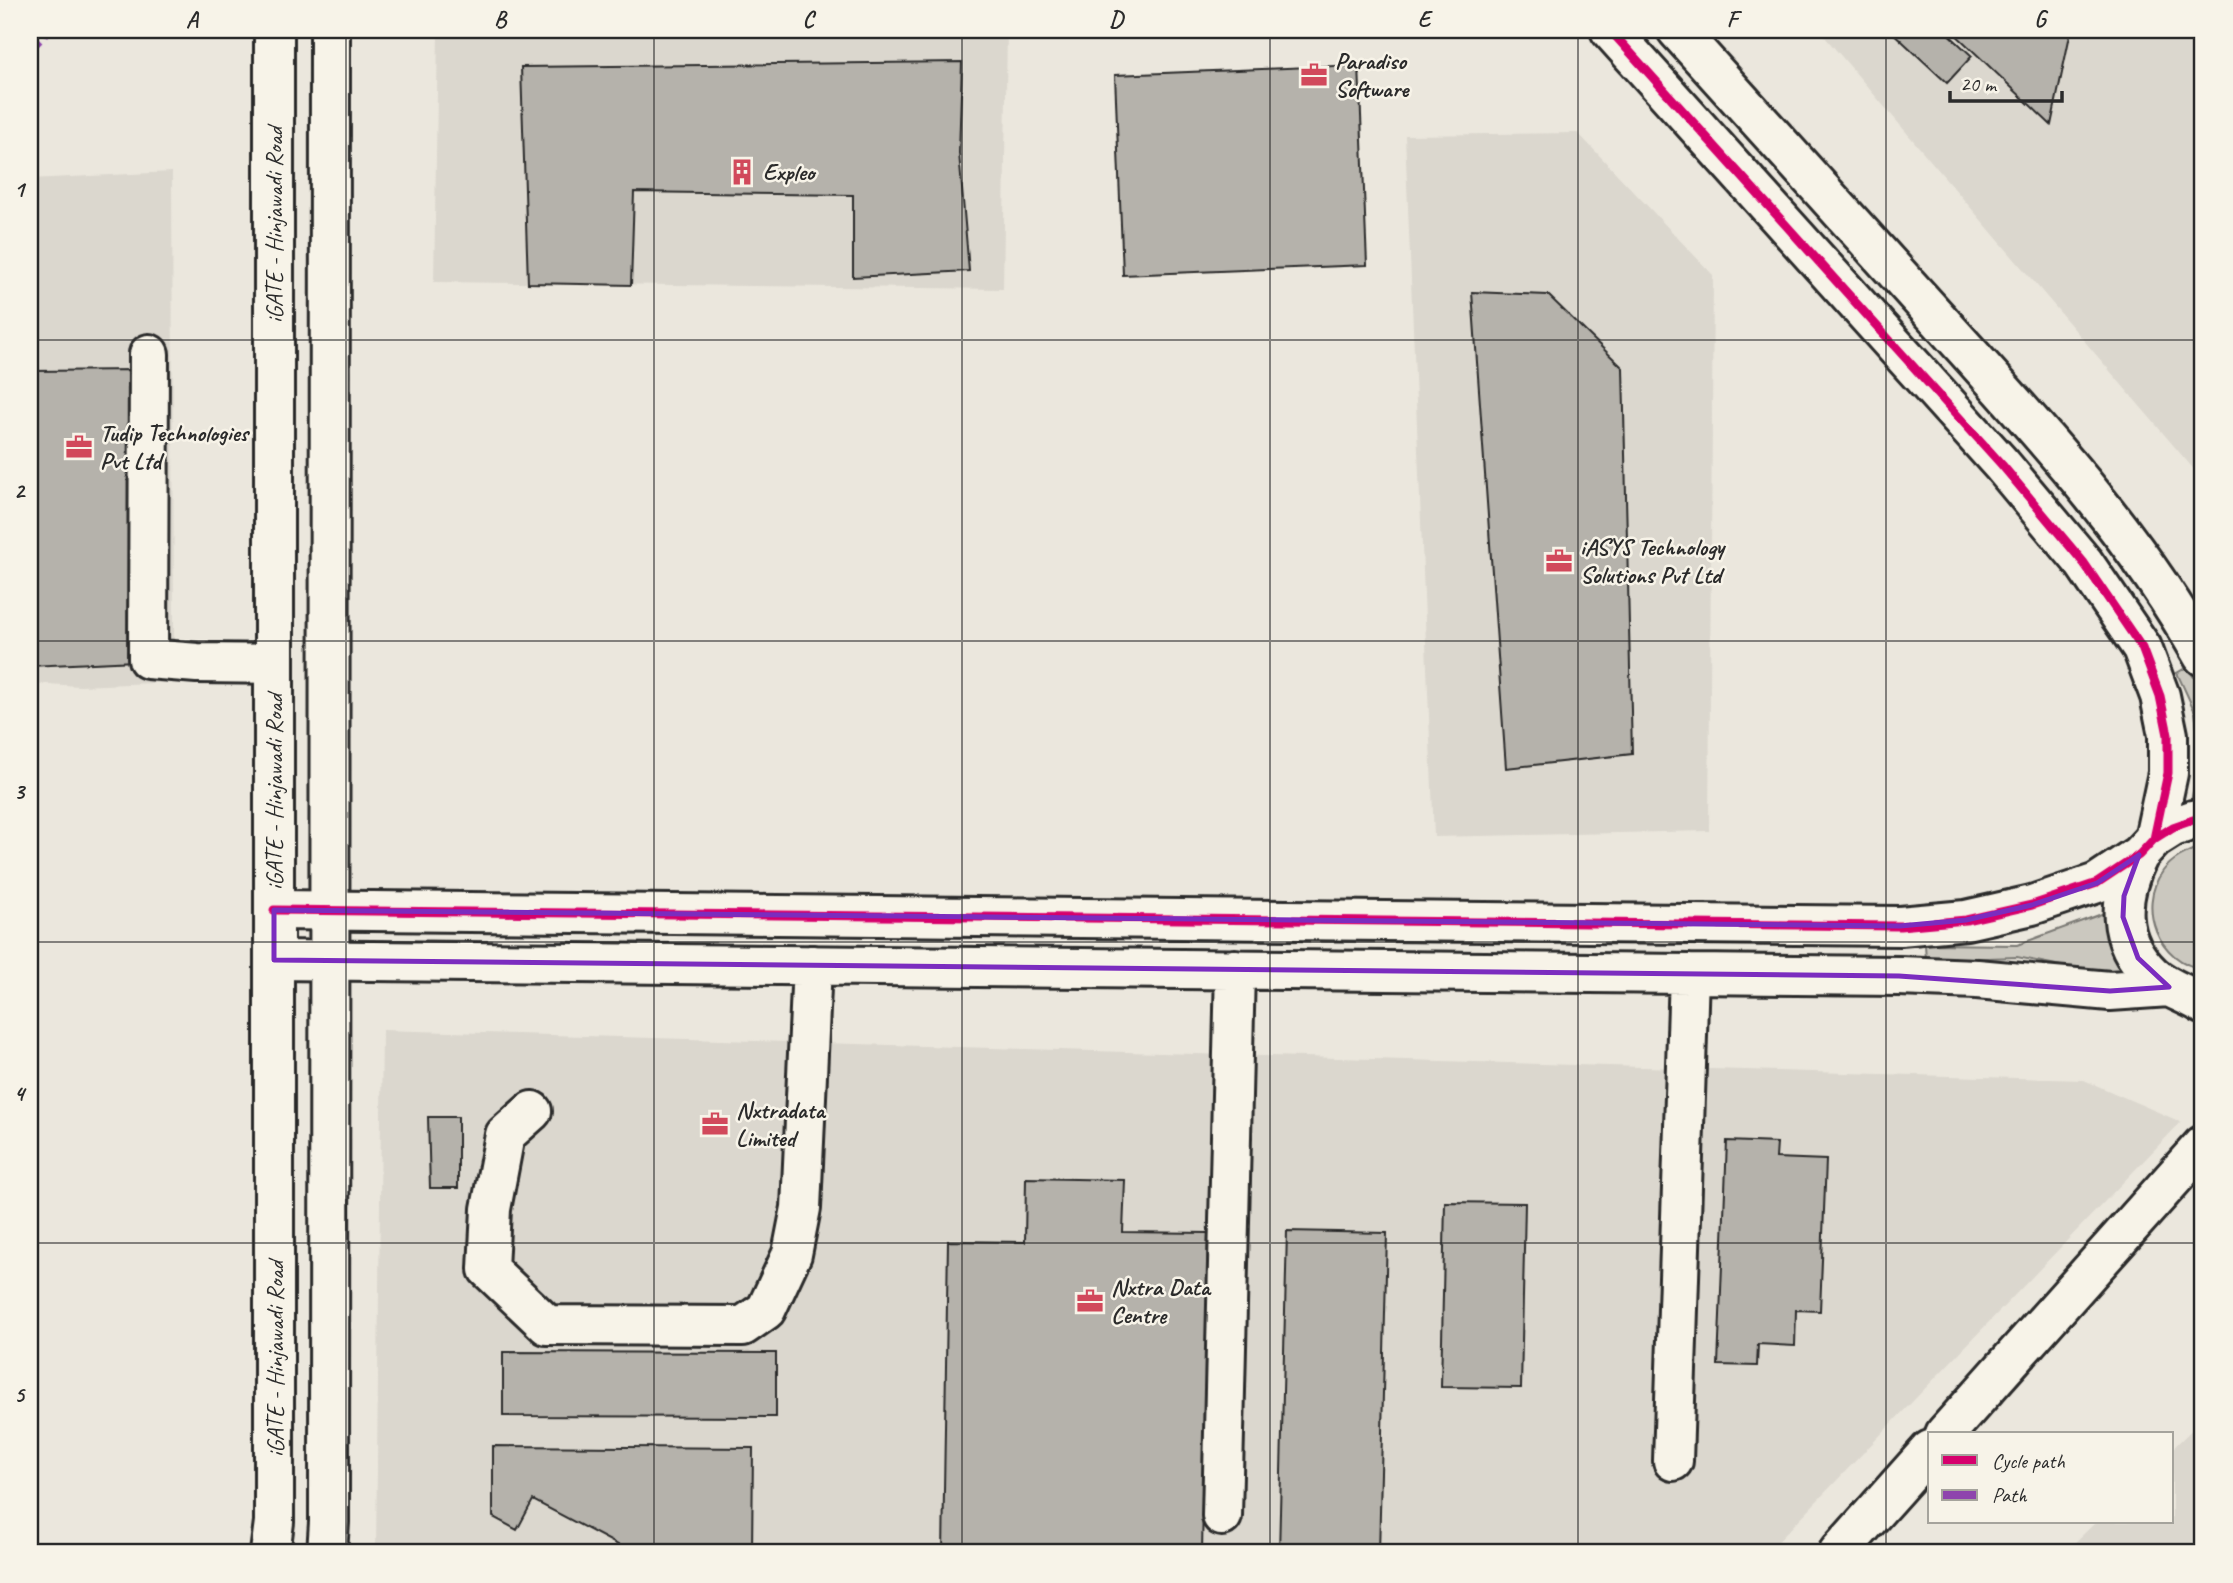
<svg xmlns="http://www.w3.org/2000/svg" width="2233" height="1583" font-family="Caveat,sans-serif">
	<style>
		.built { fill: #dbd7ce }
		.green { fill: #cbc8bf; stroke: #7b7a75; stroke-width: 2 }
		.building { fill: #b5b2ab; stroke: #2b2b2b; stroke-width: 2 }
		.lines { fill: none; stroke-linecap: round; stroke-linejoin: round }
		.minor-casing { stroke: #2b2b2b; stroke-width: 44 }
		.major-casing { stroke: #2b2b2b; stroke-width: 44 }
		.minor { stroke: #f7f3e8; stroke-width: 38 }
		.major { stroke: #f7f3e8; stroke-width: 38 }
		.quiet { stroke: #8e44ad; stroke-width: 7; stroke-dasharray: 14 7; stroke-linecap: butt }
		.cycleway-casing { stroke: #f7f3e8; stroke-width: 13 }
		.cycleway { stroke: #d6006c; stroke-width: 9 }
		.marked { fill: none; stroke: #7b2cbf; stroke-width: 5; stroke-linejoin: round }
		.grid { fill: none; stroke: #2b2b2b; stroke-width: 2; stroke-opacity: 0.55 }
		.labels { text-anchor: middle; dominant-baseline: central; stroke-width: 5; stroke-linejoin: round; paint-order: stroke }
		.poi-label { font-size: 24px; font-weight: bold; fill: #2b2b2b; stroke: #f7f3e8; text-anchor: start }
		.street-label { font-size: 24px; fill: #2b2b2b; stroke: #f7f3e8 }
		.neatline { fill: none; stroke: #2b2b2b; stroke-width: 2.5 }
		.grid-label { font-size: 23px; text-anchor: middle; font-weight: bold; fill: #2b2b2b }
	</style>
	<rect width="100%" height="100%" fill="#ebe7dd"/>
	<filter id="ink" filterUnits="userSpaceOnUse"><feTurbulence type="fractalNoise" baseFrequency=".0143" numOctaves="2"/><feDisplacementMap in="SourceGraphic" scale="14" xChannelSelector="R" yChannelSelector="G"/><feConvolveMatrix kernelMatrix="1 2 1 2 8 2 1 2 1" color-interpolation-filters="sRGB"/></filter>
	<g filter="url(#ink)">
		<path class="built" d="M438,30H1007L1003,289L434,282Z
			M1819,30H2203V480Z
			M1578,133L1713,275L1709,831L1434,837L1405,135Z
			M172,172L174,639L177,682L80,686L30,683V179Z
			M382,1030L2084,1080L2181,1122L1767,1553H385L376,1550Z
			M2203,1419V1553H2064L2096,1522H2172V1449Z"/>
		<path class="green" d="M2187,667L2203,691V803L2190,807L2200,754L2195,712L2177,673Z
			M2199,847H2203V969C2159,962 2136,908 2163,871C2172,859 2185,853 2199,847Z
			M2115,909L2131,980L2017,957L1926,960L1925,944L2017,945Z"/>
		<path class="building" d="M1890,30H1944L1972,56L1947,83Z
			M1951,30H2071L2051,125Z
			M962,62L959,153L969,271L853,277V195L634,192L631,285L528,283L521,67Z
			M1359,65L1367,265L1123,275L1115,75Z
			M1472,292L1548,295L1623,368L1632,754L1506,768Z
			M136,370L135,661L30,666V371Z
			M428,1117H458V1188H430Z
			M1727,1141L1777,1143L1776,1158L1826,1160L1820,1311L1796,1310L1795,1346L1758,1344L1757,1366L1718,1365Z
			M1026,1178L1125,1180L1123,1232L1208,1233L1202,1553H943L948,1241L1025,1242Z
			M1445,1202L1525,1203L1521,1388L1441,1387Z
			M1287,1231L1387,1233L1379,1553H1279Z
			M503,1352L776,1353V1417L503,1416Z
			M493,1446L753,1448L752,1553H633L533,1500L517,1530L493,1517Z"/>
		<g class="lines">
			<g class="minor-casing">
				<path id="minor" d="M1610,30L2002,465L2084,563L2142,648L2160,696L2168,735V773L2154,839
					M1677,30C1768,131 1859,231 1950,332C2042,434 2136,536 2203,656
					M149,354L148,659L197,663L274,664
					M2139,855C2118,897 2115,940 2152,975C2166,988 2187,994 2203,1004
					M274,910L1900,926L1966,920L2032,905L2097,883L2139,855L2154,839L2173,827L2193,820L2203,819
					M274,960L1899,976L1977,979L2110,991L2169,987
					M532,1111L505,1135L491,1209L488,1269L547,1325L743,1326L766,1310L792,1254L801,1208L812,965
					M1945,1434L2203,1145
					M1673,1461L1689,974
					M1222,1516L1235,969
					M1838,1553L1930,1450"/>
			</g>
			<g class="major-casing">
				<path id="major" d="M270,1553L274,1522V30
					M327,1553L329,1522L330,30"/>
			</g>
			<use href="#minor" class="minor"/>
			<use href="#major" class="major"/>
			<path class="quiet" d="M30,50L50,30"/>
			<g class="cycleway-casing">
				<path id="cycleway" d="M1610,30L2002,465L2084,563L2142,648L2160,696L2168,735V773L2154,839
					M274,910L1900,926L1966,920L2032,905L2097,883L2139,855L2154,839L2173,827L2193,820L2203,819"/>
			</g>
			<use href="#cycleway" class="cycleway"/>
		</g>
	</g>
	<path class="marked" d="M2139,855L2124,896L2123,917L2138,958L2169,987L2110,991L1899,976L274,960V910L1900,926L1966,920L2032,905L2097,883Z"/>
	<path class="grid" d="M346,30V1553M654,30V1553M962,30V1553M1270,30V1553M1578,30V1553M1886,30V1553M30,340H2203M30,641H2203M30,942H2203M30,1243H2203"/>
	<defs>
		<g id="office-bare" transform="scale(2.1)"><path d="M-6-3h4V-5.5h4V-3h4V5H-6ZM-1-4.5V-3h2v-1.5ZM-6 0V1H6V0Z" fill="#d1495b" stroke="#f7f3e8" stroke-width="2.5" paint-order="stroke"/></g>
		<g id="building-bare" transform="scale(2.1)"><path d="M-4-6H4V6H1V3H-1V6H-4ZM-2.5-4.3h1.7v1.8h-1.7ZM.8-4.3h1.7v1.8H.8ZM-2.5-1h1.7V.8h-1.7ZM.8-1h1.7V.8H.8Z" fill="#d1495b" stroke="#f7f3e8" stroke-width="2.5" paint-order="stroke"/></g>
	</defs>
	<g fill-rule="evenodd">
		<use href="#office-bare" x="1314" y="75"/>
		<use href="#building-bare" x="742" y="172"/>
		<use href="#office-bare" x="79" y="447"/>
		<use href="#office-bare" x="1559" y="561"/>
		<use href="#office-bare" x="715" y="1124"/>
		<use href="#office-bare" x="1090" y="1301"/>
	</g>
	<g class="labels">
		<g class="poi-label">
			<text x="1335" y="61">Paradiso<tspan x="1335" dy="28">Software</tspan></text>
			<text x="763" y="172">Expleo</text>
			<text x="100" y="433">Tudip Technologies<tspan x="100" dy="28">Pvt Ltd</tspan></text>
			<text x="1580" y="547">iASYS Technology<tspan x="1580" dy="28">Solutions Pvt Ltd</tspan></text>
			<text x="736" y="1110">Nxtradata<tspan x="736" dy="28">Limited</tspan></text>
			<text x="1111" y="1287">Nxtra Data<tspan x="1111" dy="28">Centre</tspan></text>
		</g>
		<g class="street-label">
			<text transform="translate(274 225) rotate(-90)">iGATE - Hinjawadi Road</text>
			<text transform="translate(274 792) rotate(-90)">iGATE - Hinjawadi Road</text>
			<text transform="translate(275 1359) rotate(-90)">iGATE - Hinjawadi Road</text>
		</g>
	</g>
	<rect width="2233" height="1583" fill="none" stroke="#f7f3e8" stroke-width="77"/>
	<rect x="1928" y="1432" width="245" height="91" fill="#f7f3e8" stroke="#a5a39c" stroke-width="2"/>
	<rect x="1942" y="1455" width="35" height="10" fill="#d6006c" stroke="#a5a39c" stroke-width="2"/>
	<text x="1992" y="1468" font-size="21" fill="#2b2b2b">Cycle path</text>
	<rect x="1942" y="1490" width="35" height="10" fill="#8e44ad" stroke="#a5a39c" stroke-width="2"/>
	<text x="1992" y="1502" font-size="21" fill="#2b2b2b">Path</text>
	<path d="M1950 91v10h112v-10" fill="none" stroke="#2b2b2b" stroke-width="3.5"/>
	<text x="1960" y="91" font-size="21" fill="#2b2b2b" stroke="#f7f3e8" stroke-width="5" paint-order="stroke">20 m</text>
	<rect x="38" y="38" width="2156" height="1506" class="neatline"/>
	<g class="grid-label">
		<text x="192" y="27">A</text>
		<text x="500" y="27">B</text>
		<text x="808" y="27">C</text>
		<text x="1116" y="27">D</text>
		<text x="1424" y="27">E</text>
		<text x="1732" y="27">F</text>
		<text x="2040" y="27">G</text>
		<text x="19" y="197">1</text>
		<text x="19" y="498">2</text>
		<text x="19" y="799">3</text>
		<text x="19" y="1101">4</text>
		<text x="19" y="1402">5</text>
	</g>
</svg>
